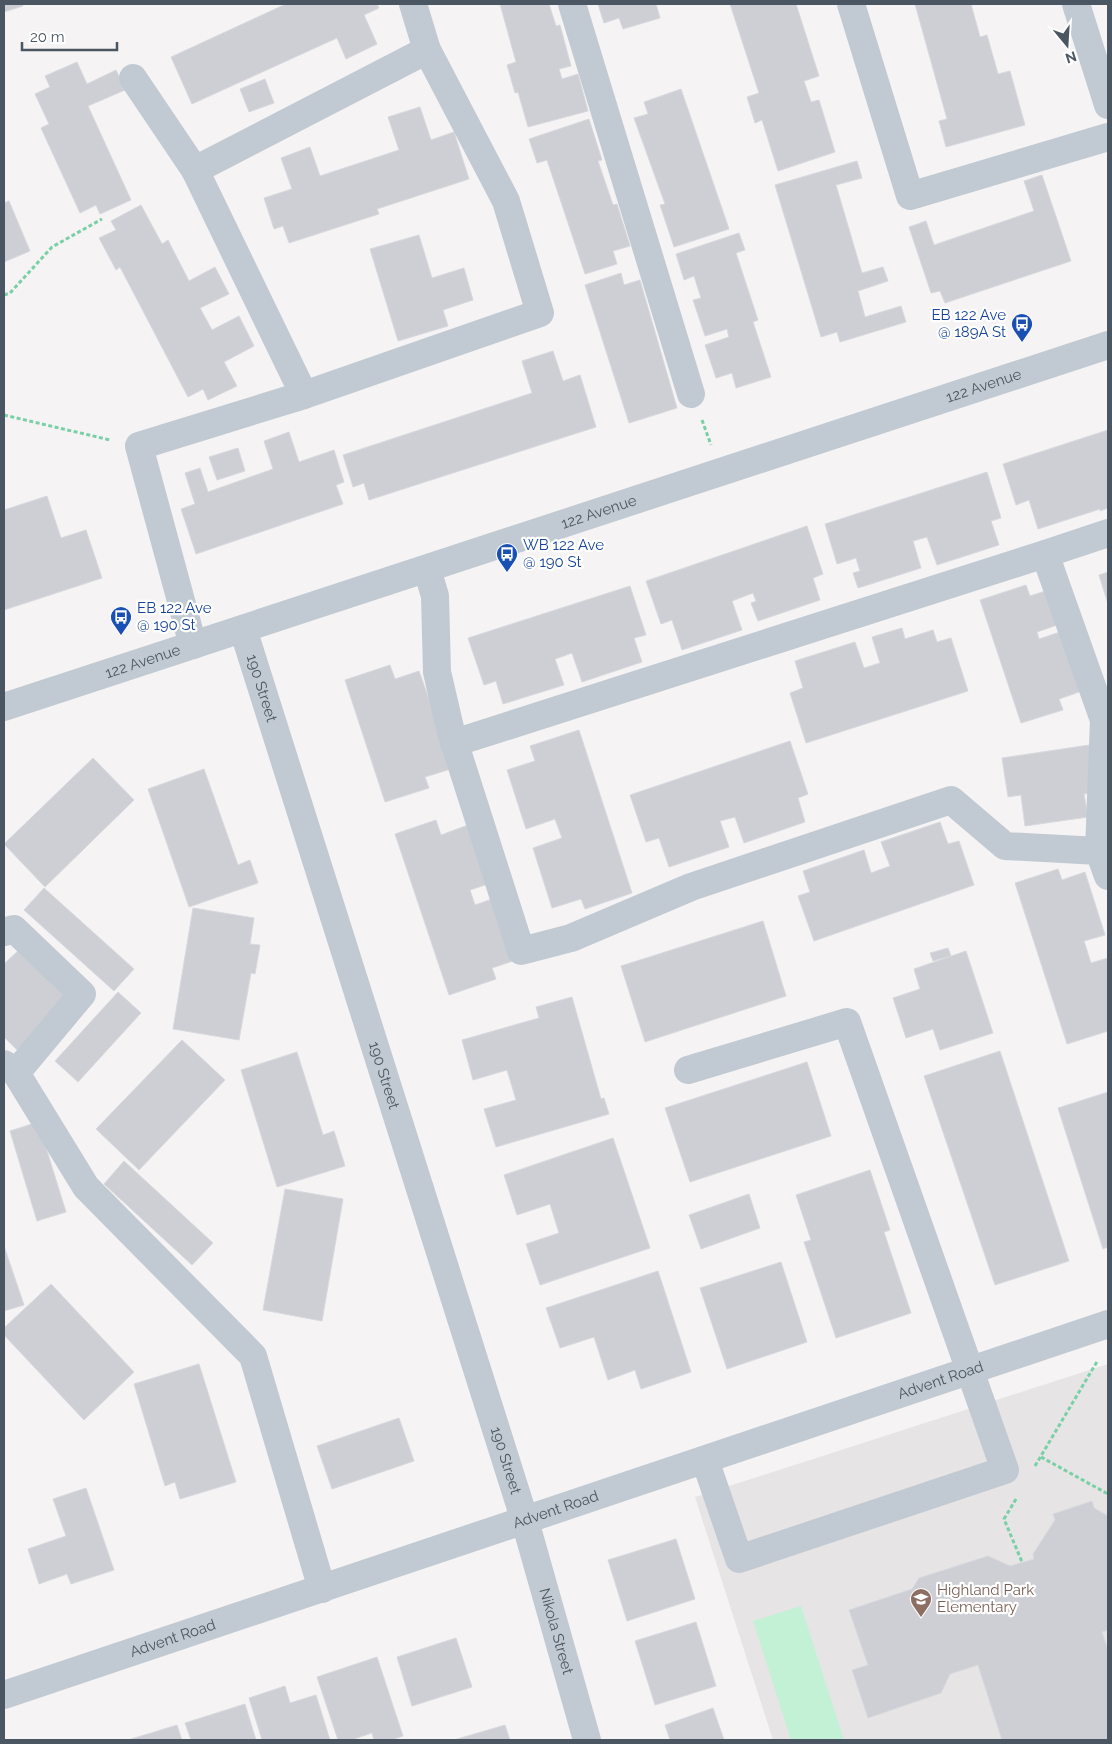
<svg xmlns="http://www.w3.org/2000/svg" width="1112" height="1744" font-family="Raleway,sans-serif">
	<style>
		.education { fill: #e6e4e5 }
		.green { fill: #c3f1d5 }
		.building { fill: #cdcfd5; stroke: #d7d9de }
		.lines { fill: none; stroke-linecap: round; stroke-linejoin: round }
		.path { stroke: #7ad0a6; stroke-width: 3; stroke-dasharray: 4 2.5; stroke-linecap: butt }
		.minor { stroke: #c1cad2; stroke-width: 28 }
		.labels { text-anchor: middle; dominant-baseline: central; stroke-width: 4.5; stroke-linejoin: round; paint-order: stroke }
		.transit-label { font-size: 15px; fill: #164399; stroke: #fff; text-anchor: start }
		.street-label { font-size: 15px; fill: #4a5661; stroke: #fff }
		.education-label { font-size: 15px; fill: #785e54; stroke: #fff; text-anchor: start }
	</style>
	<rect width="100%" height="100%" fill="#f5f3f3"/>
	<path class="education" d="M1108,1364V1740H773L695,1497Z"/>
	<path class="green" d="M801,1606L844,1740H791L753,1621Z"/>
	<path class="building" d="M4,4H22L23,6L4,12Z
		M286,4H377L379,8L364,15L377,44L346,59L337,38L192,104L171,57Z
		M500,4H549L556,26L560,25L571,66L559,69L562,79L578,74L588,111L528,127L518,92L515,93L507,65L516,62Z
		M598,4H656L660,18L623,29L619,18L604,23Z
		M730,4H796L819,76L804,81L811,102L819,100L835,152L778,171L762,120L755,123L747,97L759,93Z
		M915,4H971L980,37L987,35L998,74L1010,71L1025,125L946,147L939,121L947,119Z
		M77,62L87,84L116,70L125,90L88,106L131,200L100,214L96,205L80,213L41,128L49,124L35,94L50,87L45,76Z
		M265,79L274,103L249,112L240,89Z
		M681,89L729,229L674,247L660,205L665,204L634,118L648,114L644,102Z
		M420,107L431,140L454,132L469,179L377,209L379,214L289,243L283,226L274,229L264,198L292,189L281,158L310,147L320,176L399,150L388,117Z
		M589,119L602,160L598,161L613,205L617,204L630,246L613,251L617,264L585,274L547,160L537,163L529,139Z
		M857,161L862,178L836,185L862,273L883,267L888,281L858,291L865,317L901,306L906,322L840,342L837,332L821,337L775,185Z
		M1042,175L1071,261L945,303L940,291L931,293L909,227L926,221L934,245L1034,211L1024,181Z
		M9,201L30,251L4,262V203Z
		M141,205L162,244L168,240L189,281L215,267L229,294L200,308L212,330L239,316L254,346L224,362L237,386L208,400L203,389L188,397L120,267L116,270L99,238L116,230L111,221Z
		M739,233L745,250L736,253L758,320L753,322L771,377L736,388L732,373L716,378L705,345L729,337L727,329L705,336L693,300L701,298L694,276L684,280L676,254Z
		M419,235L432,278L464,268L473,300L443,310L448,326L398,341L370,249Z
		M621,273L624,285L640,280L677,408L629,423L585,285Z
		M553,351L563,381L580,375L596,427L369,500L364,483L353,487L343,455L532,393L522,361Z
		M1108,430V508L1100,511V509L1038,529L1029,500L1016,505L1003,464Z
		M289,432L299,462L334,450L344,482L336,485L343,504L196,554L181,509L195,504L185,473L200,468L208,492L273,469L264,441Z
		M238,448L245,471L217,480L209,457Z
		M987,472L1001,518L991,521L999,545L937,565L927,537L913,541L921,568L858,588L853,573L860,571L856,558L837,564L825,524Z
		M47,496L61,538L86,530L102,578L4,610V510Z
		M807,526L823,574L813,578L820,600L758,621L751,603L756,601L753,593L732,601L742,630L682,650L672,620L661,624L646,581Z
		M1108,572V604L1099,575Z
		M1026,585L1030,596L1052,589L1063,623L1037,632L1039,639L1063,631L1082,691L1059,699L1063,710L1021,723L980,600Z
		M630,586L646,635L634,638L642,662L582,682L572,653L555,659L564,685L503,704L496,681L484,685L468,638Z
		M902,628L905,639L933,630L937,642L951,638L968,691L806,743L790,693L803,688L795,661L855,642L864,668L880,663L872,637Z
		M390,665L395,679L419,671L454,768L425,777L429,788L385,802L345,680Z
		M579,730L632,893L585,909L581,899L552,908L533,848L562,838L555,819L526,829L507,770L535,761L530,746Z
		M790,741L808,794L798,798L805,822L744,843L735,817L720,821L729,847L669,867L659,838L646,842L630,795Z
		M1089,745L1096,792L1084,794L1088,817L1025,826L1021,795L1008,797L1002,758Z
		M93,758L134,800L45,887L4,844Z
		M204,769L238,865L250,860L258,883L189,907L148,789Z
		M436,820L441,835L468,825L488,884L470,890L475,905L495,898L516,960L492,968L496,979L449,995L395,834Z
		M940,822L948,844L959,841L974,885L814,941L798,896L810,892L803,871L864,850L871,873L890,866L881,842Z
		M1058,869L1062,880L1085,872L1105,935L1084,941L1091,963L1108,958V1031L1067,1044L1015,883Z
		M44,888L134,969L114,991L24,910Z
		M193,908L254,918L250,944L260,945L255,974L251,973L239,1040L173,1029Z
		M763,921L786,996L645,1042L621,966Z
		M948,948L951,956L933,961L930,953Z
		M20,949L69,1001L17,1050L4,1037V964Z
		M966,951L993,1033L940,1050L933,1029L906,1038L893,998L920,989L914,969Z
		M118,992L141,1013L78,1082L55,1061Z
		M572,997L601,1099L604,1098L609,1114L496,1147L484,1109L516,1100L507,1070L473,1080L462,1040L539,1018L536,1007Z
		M182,1040L225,1080L139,1170L96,1129Z
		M1000,1051L1069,1261L995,1285L924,1076Z
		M297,1052L323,1135L334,1131L345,1166L277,1187L241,1070Z
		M807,1062L831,1136L690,1182L665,1108Z
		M1108,1092V1247L1103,1249L1058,1108Z
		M38,1122L66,1212L37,1221L10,1131Z
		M613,1138L650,1248L540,1285L526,1244L559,1233L550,1204L517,1215L504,1175Z
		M124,1161L213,1243L192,1265L104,1184Z
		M870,1170L890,1230L884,1232L911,1313L836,1338L804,1242L811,1240L796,1195Z
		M285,1189L343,1199L322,1321L263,1310Z
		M749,1194L760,1228L701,1249L689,1215Z
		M4,1246L24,1305L4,1311Z
		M781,1262L807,1342L727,1369L700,1288Z
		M658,1271L691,1372L641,1389L635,1370L608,1380L594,1337L560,1348L546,1308Z
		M51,1284L134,1372L84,1420L4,1335V1328Z
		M199,1364L236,1482L180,1499L175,1482L165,1486L134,1384Z
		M399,1418L414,1461L332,1489L317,1446Z
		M86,1488L114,1570L71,1584L67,1574L39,1584L28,1549L66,1536L53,1499Z
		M1092,1501L1094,1508L1108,1516V1630L1102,1632L1108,1650V1740H1002L978,1665L950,1674L941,1693L868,1718L852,1670L868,1665L849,1610L912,1589L919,1578L988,1556L1010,1566L1034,1559L1033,1554L1055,1520L1053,1514Z
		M676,1539L695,1599L627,1621L608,1560Z
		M696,1622L716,1686L655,1705L635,1641Z
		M456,1638L472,1687L412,1706L397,1657Z
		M377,1657L403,1736L391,1740H374L372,1733L351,1740H338L317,1677Z
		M285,1686L290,1703L316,1695L330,1740H262L249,1698Z
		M245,1704L256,1740H191L185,1723Z
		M713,1708L724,1740H670L665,1725Z
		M177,1725L182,1740H128Z
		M505,1725L510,1740H454Z"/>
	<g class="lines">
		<path class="path" d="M4,295L10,293L52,247L102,219
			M4,415L110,440
			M702,420L711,445
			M1041,1457L1108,1494
			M1035,1466L1098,1360
			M1016,1499L1004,1519L1022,1562"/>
		<g class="minor">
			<path d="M572,4L691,394"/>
			<path d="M851,4L910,196L1108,137"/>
			<path d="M1076,4L1108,105"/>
			<path d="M133,78L195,170L304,395"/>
			<path d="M195,170L427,50"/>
			<path d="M1045,554L1108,533"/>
			<path d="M427,569L435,596L437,672L451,732L521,951L571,938L691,887L951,800L1005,846L1099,851L1108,876"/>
			<path id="s1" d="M243,629L525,1521L587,1740"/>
			<path d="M193,645L139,446L304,395L540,313L506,201L427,50L413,4"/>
			<path id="s2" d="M4,707L1108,345"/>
			<path d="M454,743L1045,554L1104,720L1099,851"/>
			<path d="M4,932L14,929L82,994L16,1073"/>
			<path d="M4,1064L16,1073L86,1187L253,1356L322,1589"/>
			<path d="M688,1070L847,1022L1005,1470L739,1559L705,1460"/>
			<path id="s3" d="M4,1695L1108,1324"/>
		</g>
	</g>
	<defs>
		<g id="bus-pin" transform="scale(1.125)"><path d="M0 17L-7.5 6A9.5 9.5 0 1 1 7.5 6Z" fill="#1a4fb4" stroke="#fff"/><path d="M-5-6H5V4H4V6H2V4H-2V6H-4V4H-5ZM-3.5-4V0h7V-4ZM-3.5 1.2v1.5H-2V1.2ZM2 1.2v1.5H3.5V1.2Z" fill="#fff"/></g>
		<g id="school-pin" transform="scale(1.125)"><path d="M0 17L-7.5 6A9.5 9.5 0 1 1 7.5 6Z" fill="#8d6e63" stroke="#fff"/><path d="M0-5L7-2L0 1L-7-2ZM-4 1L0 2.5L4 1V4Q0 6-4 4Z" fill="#fff"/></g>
	</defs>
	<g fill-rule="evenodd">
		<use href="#bus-pin" x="1022" y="324"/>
		<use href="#bus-pin" x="507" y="554"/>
		<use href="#bus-pin" x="121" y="617"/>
		<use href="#school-pin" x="921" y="1599"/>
	</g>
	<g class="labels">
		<g class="transit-label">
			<text x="1006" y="315" text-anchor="end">EB 122 Ave<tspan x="1006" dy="17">@ 189A St</tspan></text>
			<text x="523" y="545">WB 122 Ave<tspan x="523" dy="17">@ 190 St</tspan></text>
			<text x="137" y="608">EB 122 Ave<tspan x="137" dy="17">@ 190 St</tspan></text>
		</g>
		<g class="street-label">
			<text stroke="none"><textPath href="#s2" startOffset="1031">122 Avenue</textPath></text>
			<text stroke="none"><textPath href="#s2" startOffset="626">122 Avenue</textPath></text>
			<text stroke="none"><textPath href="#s2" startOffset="146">122 Avenue</textPath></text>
			<text stroke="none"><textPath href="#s1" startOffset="62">190 Street</textPath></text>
			<text stroke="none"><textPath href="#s1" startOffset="468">190 Street</textPath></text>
			<text stroke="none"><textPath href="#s3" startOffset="988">Advent Road</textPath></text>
			<text stroke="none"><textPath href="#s1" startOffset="872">190 Street</textPath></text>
			<text stroke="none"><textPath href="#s3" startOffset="582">Advent Road</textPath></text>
			<text stroke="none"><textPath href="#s1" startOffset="1050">Nikola Street</textPath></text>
			<text stroke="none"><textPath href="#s3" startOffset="178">Advent Road</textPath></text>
		</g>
		<g class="education-label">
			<text x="937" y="1590">Highland Park<tspan x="937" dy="17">Elementary</tspan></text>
		</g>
	</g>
	<rect width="1112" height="1744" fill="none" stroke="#4a5661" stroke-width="10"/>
	<g transform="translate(1067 45) rotate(162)" stroke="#ffffff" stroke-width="4" paint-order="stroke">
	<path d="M0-4L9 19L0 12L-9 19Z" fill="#4a5661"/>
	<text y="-8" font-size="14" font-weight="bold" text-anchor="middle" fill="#4a5661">N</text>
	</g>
	<path d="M22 42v8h95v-8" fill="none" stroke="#4a5661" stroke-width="2.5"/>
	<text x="30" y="42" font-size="15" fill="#4a5661" stroke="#ffffff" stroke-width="4" paint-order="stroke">20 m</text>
</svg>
